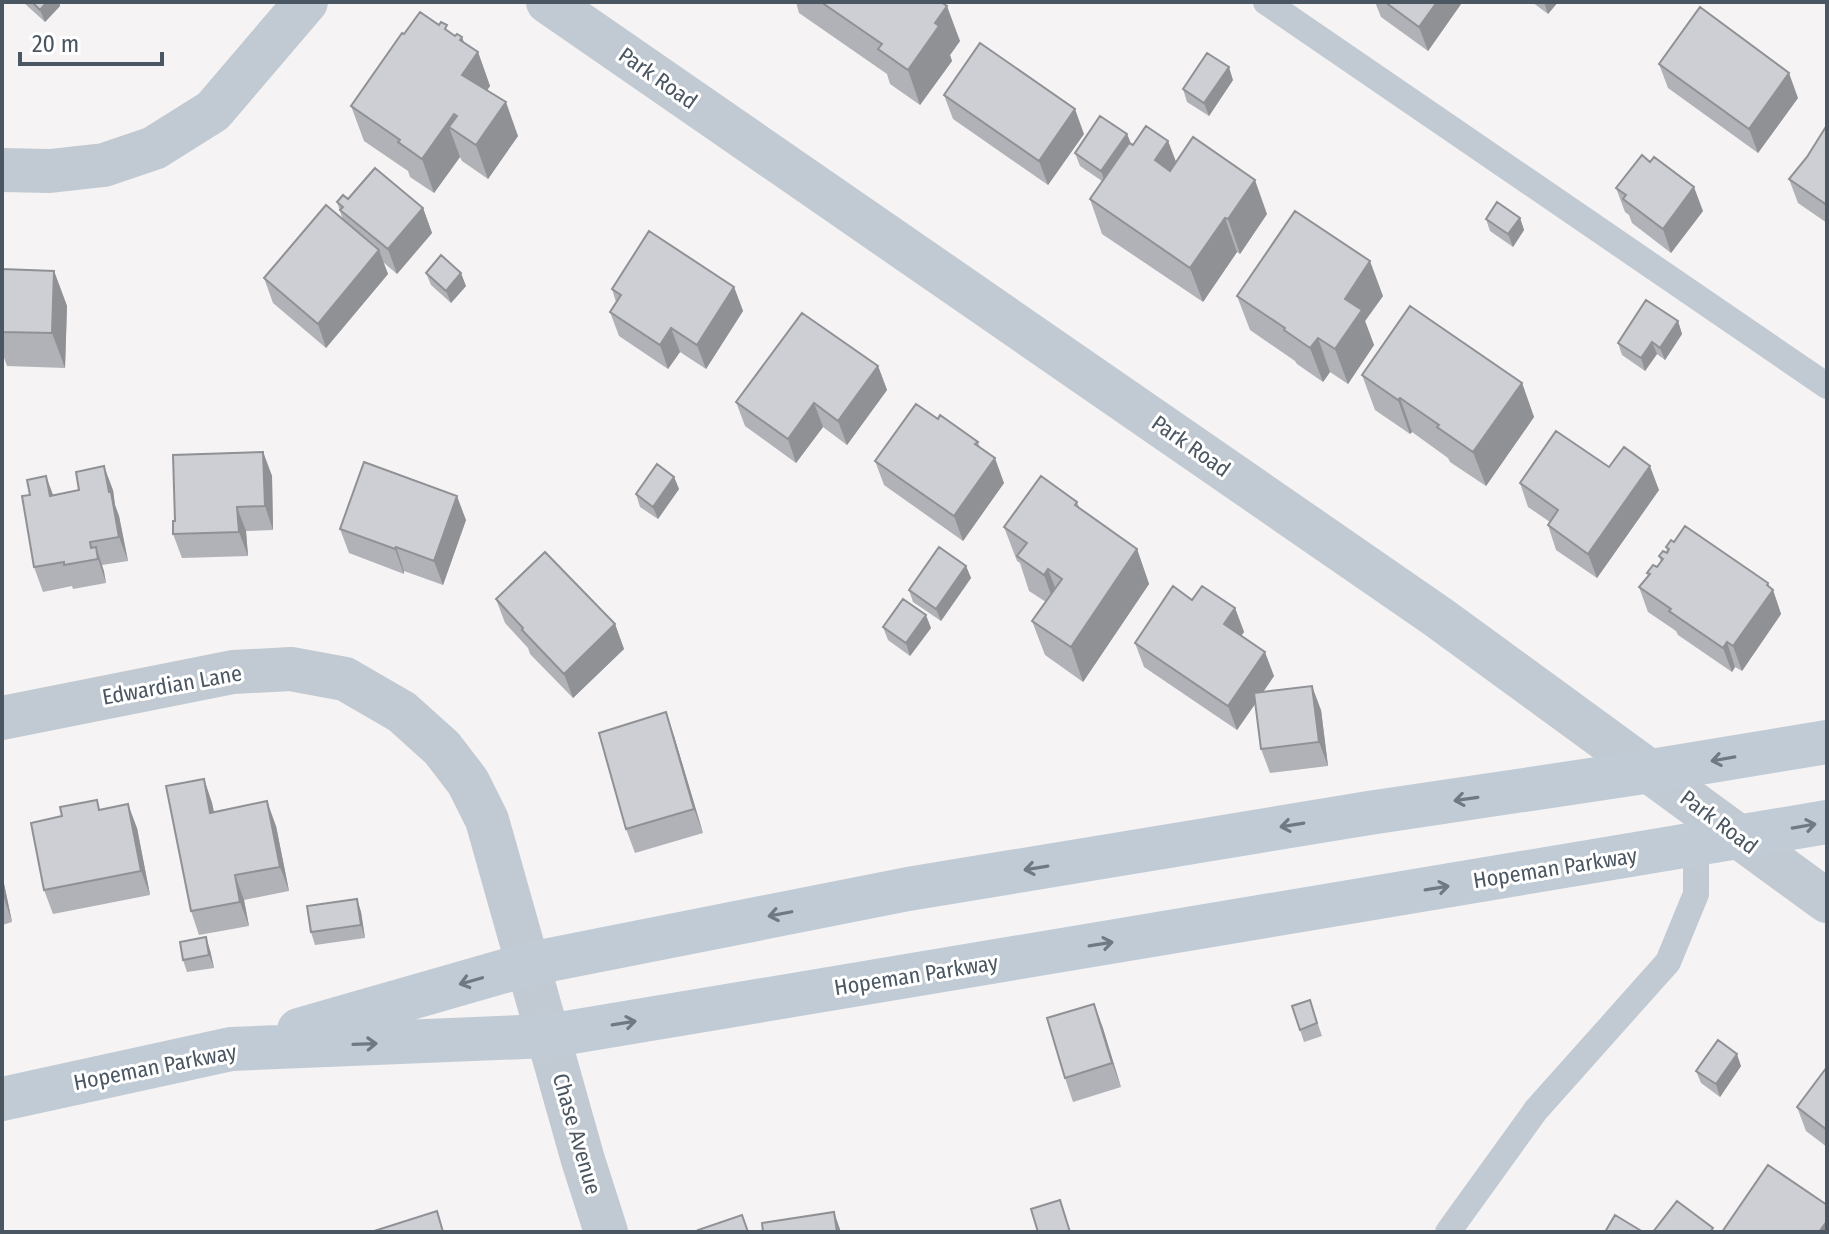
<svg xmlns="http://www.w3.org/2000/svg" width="1829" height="1234" font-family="'Fira Sans Condensed',sans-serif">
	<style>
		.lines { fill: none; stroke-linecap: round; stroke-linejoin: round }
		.service { stroke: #c1cad2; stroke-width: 26 }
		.minor { stroke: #c1cad2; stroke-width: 44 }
		.secondary { stroke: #c1cbd6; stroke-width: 44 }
		.wall { fill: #b0b2b7 }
		.shaded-wall { fill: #909195 }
		.building { fill: #cdcfd5; stroke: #909195; stroke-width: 2 }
		.oneway { stroke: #6e7984 }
		.labels { text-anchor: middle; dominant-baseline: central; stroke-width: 6; stroke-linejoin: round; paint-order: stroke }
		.street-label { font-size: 22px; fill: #4a5661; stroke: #fff }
	</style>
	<rect width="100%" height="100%" fill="#f5f3f3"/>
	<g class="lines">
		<path class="service" d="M1266,2L1827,386
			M1448,1232L1536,1110L1668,962L1696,894V845"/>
		<path class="minor" d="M548,2L1438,617L1827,901
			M2,170L50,171L104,165L154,148L213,111L306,2
			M2,718L233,672L291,669L345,679L402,712L442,748L468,782L487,820L583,1160L606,1232"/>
		<path class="secondary" d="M299,1030L529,964L908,889L1369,813L1651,771L1827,742
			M2,1099L231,1049L548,1036L1827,822"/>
	</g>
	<path class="wall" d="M23,2H59L60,6L45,22Z
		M796,2H941L960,41L950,55L952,61L920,105L890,84L887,74L799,13Z
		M1375,2H1460L1461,4L1428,51L1381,17Z
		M1532,2H1558L1548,14Z
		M449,32L478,52L490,86L487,90L518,136L488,179L462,161L460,157L434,193L410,177L408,171L364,141L351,106L404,34Z
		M1659,64L1798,98L1758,153L1668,88Z
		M1233,80L1209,116L1187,102L1183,89Z
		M944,95L1084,134L1048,185L953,119Z
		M1827,125V223L1798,203L1789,179L1807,157Z
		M1127,134L1131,144L1133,145L1168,141L1176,162L1267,214L1240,254L1237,252L1203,302L1102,234L1090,199L1102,181L1080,166L1075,153Z
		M1650,162L1703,211L1671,253L1632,223L1629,215L1625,212L1616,188Z
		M348,199L423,208L432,233L397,274L383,262L388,274L326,348L273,303L264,278L343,220L337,202Z
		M1520,218L1524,230L1513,247L1490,231L1486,219Z
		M2,269L54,271L67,306L65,368L7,366L2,352Z
		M426,273L466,286L451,303L431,285Z
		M734,287L743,311L706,369L680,352L668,369L619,336L610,312L616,302L612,289Z
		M1237,296H1383L1365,321L1374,345L1348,384L1330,372L1323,382L1297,364L1295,361L1250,330Z
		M1678,321L1682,334L1665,360L1657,354L1645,371L1622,355L1618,343Z
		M878,366L887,390L847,445L823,427L796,463L745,426L736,402Z
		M1362,375L1522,383L1534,417L1486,486L1450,462L1448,458L1412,432L1410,434L1375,410Z
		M938,419L978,442L980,448L1004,483L963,541L884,485L875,461Z
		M263,452L272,476L273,530L246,531L248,556L182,558L173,534L175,521Z
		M1609,467L1659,490L1597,578L1556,550L1548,525L1550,522L1528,507L1520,483Z
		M674,477L679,489L658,519L640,507L636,494Z
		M113,490L115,505L119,516L128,561L102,565L106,583L73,589L72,586L43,592L34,567Z
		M1077,502L1080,509L1137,549L1149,584L1083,682L1045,655L1032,621L1046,602L1029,591L1020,563L1017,561L1004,527Z
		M466,520L443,585L404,571V574L349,553L340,529Z
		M1666,547L1770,587L1773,590L1781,614L1742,671L1735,667L1732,672L1678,635L1676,631L1648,612L1639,587L1648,576L1647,573L1657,567L1661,562L1659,556L1667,553V552Z
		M966,566L971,578L941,621L913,602L909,590Z
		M496,599L615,624L624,649L573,698L530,654L528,648L505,623Z
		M1192,600L1235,608L1244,632L1241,635L1274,676L1263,692L1321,710L1328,766L1270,773L1261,749L1256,703L1237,730L1144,667L1135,643Z
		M883,627L931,628L910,656L888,640Z
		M674,736L703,833L635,853L626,829Z
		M204,779L212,803L214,812L276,826L289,891L244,900L249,926L199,935L191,911Z
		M100,809L137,828L150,895L53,914L44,890Z
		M2,874L12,922L2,925Z
		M357,899L361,912L365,938L315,945L311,932Z
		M210,950L214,968L187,972L183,960Z
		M1310,1000L1322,1036L1304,1042L1292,1006Z
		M1094,1004L1121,1087L1073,1102L1065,1078Z
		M1741,1066L1720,1097L1701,1083L1696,1071Z
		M1827,1067V1147L1806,1131L1797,1107Z"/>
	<path class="shaded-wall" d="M47,2H59L60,6L45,22L40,10Z
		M929,2L947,6L960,41L950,55L952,61L920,105L908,70Z
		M1437,2H1460L1461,4L1428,51L1419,27Z
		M1544,2H1558L1548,14Z
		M462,37L471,61L478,52L490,86L475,109L462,75L460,40Z
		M1229,67L1233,80L1209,116L1204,103Z
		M1789,73L1798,98L1758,153L1749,129Z
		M506,102L518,136L488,179L476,145Z
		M1075,109L1084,134L1048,185L1039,161Z
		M454,114L461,135L449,127L460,157L434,193L422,159Z
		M1127,134L1132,146L1106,184L1101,171Z
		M1168,141L1181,175L1167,195L1155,160Z
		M1255,180L1267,214L1240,254L1228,219Z
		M1694,187L1703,211L1671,253L1663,229Z
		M423,208L432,233L397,274L388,249Z
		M1225,218L1237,252L1203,302L1190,268Z
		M1520,218L1524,230L1513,247L1508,234Z
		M379,250L388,274L326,348L318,324Z
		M1370,261L1383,296L1365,321L1374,345L1348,384L1335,349L1345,299Z
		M54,271L67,306L65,368L52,333Z
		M461,273L466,286L451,303L446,291Z
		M734,287L743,311L706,369L697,345Z
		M1678,321L1682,334L1665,360L1660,348Z
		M671,328L680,352L668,369L660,345Z
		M1318,338L1330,372L1323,382L1310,348Z
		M1652,342L1657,354L1645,371L1641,358Z
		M878,366L887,390L847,445L838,421Z
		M1522,383L1534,417L1486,486L1473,452Z
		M1400,398L1412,432L1410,434L1398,400Z
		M814,403L823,427L796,463L788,439Z
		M263,452L272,476L273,530L265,506Z
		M995,458L1004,483L963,541L954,516Z
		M104,466L113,490L115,505L119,516L128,561L119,537Z
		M1650,466L1659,490L1597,578L1588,554Z
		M46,476L55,500L50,496Z
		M674,477L679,489L658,519L653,507Z
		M457,496L466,520L443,585L434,561Z
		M237,507L246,531L248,556L239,532Z
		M96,547L104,571L106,583L98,559Z
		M396,547L404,571V574L395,549Z
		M1137,549L1149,584L1083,682L1071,647Z
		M966,566L971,578L941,621L936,609Z
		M1048,569L1061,603L1056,609L1044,575Z
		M1768,583L1771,591L1773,590L1781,614L1742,671L1733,646Z
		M1235,608L1244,632L1233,648L1224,624Z
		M926,615L931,628L910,656L906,643Z
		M615,624L624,649L573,698L564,674Z
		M1727,642L1735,667L1732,672L1723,648Z
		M1265,652L1274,676L1237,730L1228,706Z
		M1312,686L1321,710L1328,766L1319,742Z
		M666,712L674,736L703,833L694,809Z
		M204,779L212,803L219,837L210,813Z
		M267,801L276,826L289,891L280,867Z
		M128,804L137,828L150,895L141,871Z
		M2,874L12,922L4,898L2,891Z
		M235,875L244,900L249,926L240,902Z
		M357,899L361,912L365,938L361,925Z
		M206,937L210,950L214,968L209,955Z
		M1094,1004L1103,1028L1121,1087L1112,1063Z
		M1737,1054L1741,1066L1720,1097L1716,1084Z
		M834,1212L841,1232H837Z
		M1827,1221V1232H1819Z"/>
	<path class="building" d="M32,2H47L40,10Z
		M821,2H941L947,6L935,23L939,26L908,70L878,49L882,44Z
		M1385,2H1437L1419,27Z
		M1700,7L1789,73L1749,129L1659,64Z
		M420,12L439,25L441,22L447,25L445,29L455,36L457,34L462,37L460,40L478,52L462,75L506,102L476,145L449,127L457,116L454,114L422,159L398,142L400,140L351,106L402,33L404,34Z
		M980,43L1075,109L1039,161L944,95Z
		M1207,53L1229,67L1204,103L1183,89Z
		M1100,116L1127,134L1101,171L1075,153Z
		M1827,125V205L1789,179L1807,157Z
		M1146,126L1168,141L1155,160L1170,171L1193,137L1255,180L1228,219L1225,218L1190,268L1090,199L1129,143L1133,145Z
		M1642,155L1650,162L1654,157L1694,187L1663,229L1623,199L1626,195L1616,188Z
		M375,168L423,208L388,249L340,210L343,207L337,202L343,195L348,199Z
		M1497,202L1520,218L1508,234L1486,219Z
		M326,205L379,250L318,324L264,278Z
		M1295,211L1370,261L1345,299L1362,310L1335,349L1318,338L1310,348L1284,330L1285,328L1237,296Z
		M649,231L734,287L697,345L671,328L660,345L610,312L621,295L612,289Z
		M441,255L461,273L446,291L426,273Z
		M2,269L54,271L52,333L2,332Z
		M1646,300L1678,321L1660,348L1652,342L1641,358L1618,343Z
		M1410,306L1522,383L1473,452L1437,427L1439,425L1400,398L1398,400L1362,375Z
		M802,313L878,366L838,421L814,403L788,439L736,402Z
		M916,404L938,419L940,415L978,442L975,444L995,458L954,516L875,461Z
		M1556,431L1609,467L1624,447L1650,466L1588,554L1548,525L1558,510L1520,483Z
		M263,452L265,506L237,507L239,532L173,534V521H175L173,455Z
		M364,462L457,496L434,561L396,547L395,549L340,529Z
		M657,464L674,477L653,507L636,494Z
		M104,466L109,492H111L119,537L90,542L91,548L96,547L98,559L64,565V562L34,567L22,496L30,495L27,480L46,476L50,496L79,490L76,472Z
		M1041,476L1077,502L1075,505L1137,549L1071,647L1032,621L1062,579L1048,569L1044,575L1017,556L1027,543L1004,527Z
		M1685,526L1768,583L1767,585L1773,590L1733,646L1727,642L1723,648L1669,611L1671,609L1639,587L1650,574L1647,573L1653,565L1657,567L1663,559L1659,556L1663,551L1667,553L1669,549L1666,547L1671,540L1674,542Z
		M939,547L966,566L936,609L909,590Z
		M545,552L615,624L564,674L522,630L523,628L496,599Z
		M1173,586L1192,600L1202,586L1235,608L1224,624L1265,652L1228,706L1135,643Z
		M903,599L926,615L906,643L883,627Z
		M1312,686L1319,742L1261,749L1254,693Z
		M666,712L694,809L626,829L599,733Z
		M204,779L210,813L267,801L280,867L235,875L240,902L191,911L166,786Z
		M97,800L99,810L128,804L141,871L44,890L31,823L62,816L60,807Z
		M357,899L361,925L311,932L307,906Z
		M206,937L209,955L183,960L180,942Z
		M1310,1000L1317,1023L1300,1030L1292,1006Z
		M1094,1004L1112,1063L1065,1078L1047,1018Z
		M1718,1040L1737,1054L1716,1084L1696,1071Z
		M1827,1067V1130L1797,1107Z
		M1768,1165L1827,1205V1221L1819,1232H1722Z
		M1060,1200L1070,1232H1038L1031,1209Z
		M1677,1201L1713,1228L1710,1232H1653Z
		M437,1211L443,1232H371Z
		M834,1212L837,1232H763L762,1223Z
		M742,1215L748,1232H699L698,1230Z
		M1615,1215L1643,1232H1605Z"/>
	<defs><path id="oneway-shaft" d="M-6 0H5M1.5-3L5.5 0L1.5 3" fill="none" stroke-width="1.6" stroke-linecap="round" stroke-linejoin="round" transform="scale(2)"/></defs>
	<g class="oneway">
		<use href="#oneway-shaft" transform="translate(1723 759) rotate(170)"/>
		<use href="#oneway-shaft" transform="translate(1466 799) rotate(172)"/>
		<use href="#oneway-shaft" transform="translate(1292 825) rotate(171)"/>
		<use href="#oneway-shaft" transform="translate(1804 826) rotate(-10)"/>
		<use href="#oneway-shaft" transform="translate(1036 868) rotate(171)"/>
		<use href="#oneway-shaft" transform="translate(1437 888) rotate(-9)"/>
		<use href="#oneway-shaft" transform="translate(780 914) rotate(169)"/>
		<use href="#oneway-shaft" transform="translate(1101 944) rotate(-9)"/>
		<use href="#oneway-shaft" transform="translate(471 981) rotate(164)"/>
		<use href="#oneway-shaft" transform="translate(624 1023) rotate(-9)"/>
		<use href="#oneway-shaft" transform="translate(365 1044) rotate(-2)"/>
	</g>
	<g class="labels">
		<g class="street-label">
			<text transform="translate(658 78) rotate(35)">Park Road</text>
			<text transform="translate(1191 446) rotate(35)">Park Road</text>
			<text transform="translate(172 685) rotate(-10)">Edwardian Lane</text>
			<text transform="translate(1719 822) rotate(37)">Park Road</text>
			<text transform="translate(1555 868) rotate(-9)">Hopeman Parkway</text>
			<text transform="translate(916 975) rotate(-9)">Hopeman Parkway</text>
			<text transform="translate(155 1067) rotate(-11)">Hopeman Parkway</text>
			<text transform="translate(577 1134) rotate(74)">Chase Avenue</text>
		</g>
	</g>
	<rect width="1829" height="1234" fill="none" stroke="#4a5661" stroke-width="8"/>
	<path d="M20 52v12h142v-12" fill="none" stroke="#4a5661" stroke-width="4"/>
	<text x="32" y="52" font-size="24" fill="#4a5661" stroke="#ffffff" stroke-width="6" paint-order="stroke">20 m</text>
</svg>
